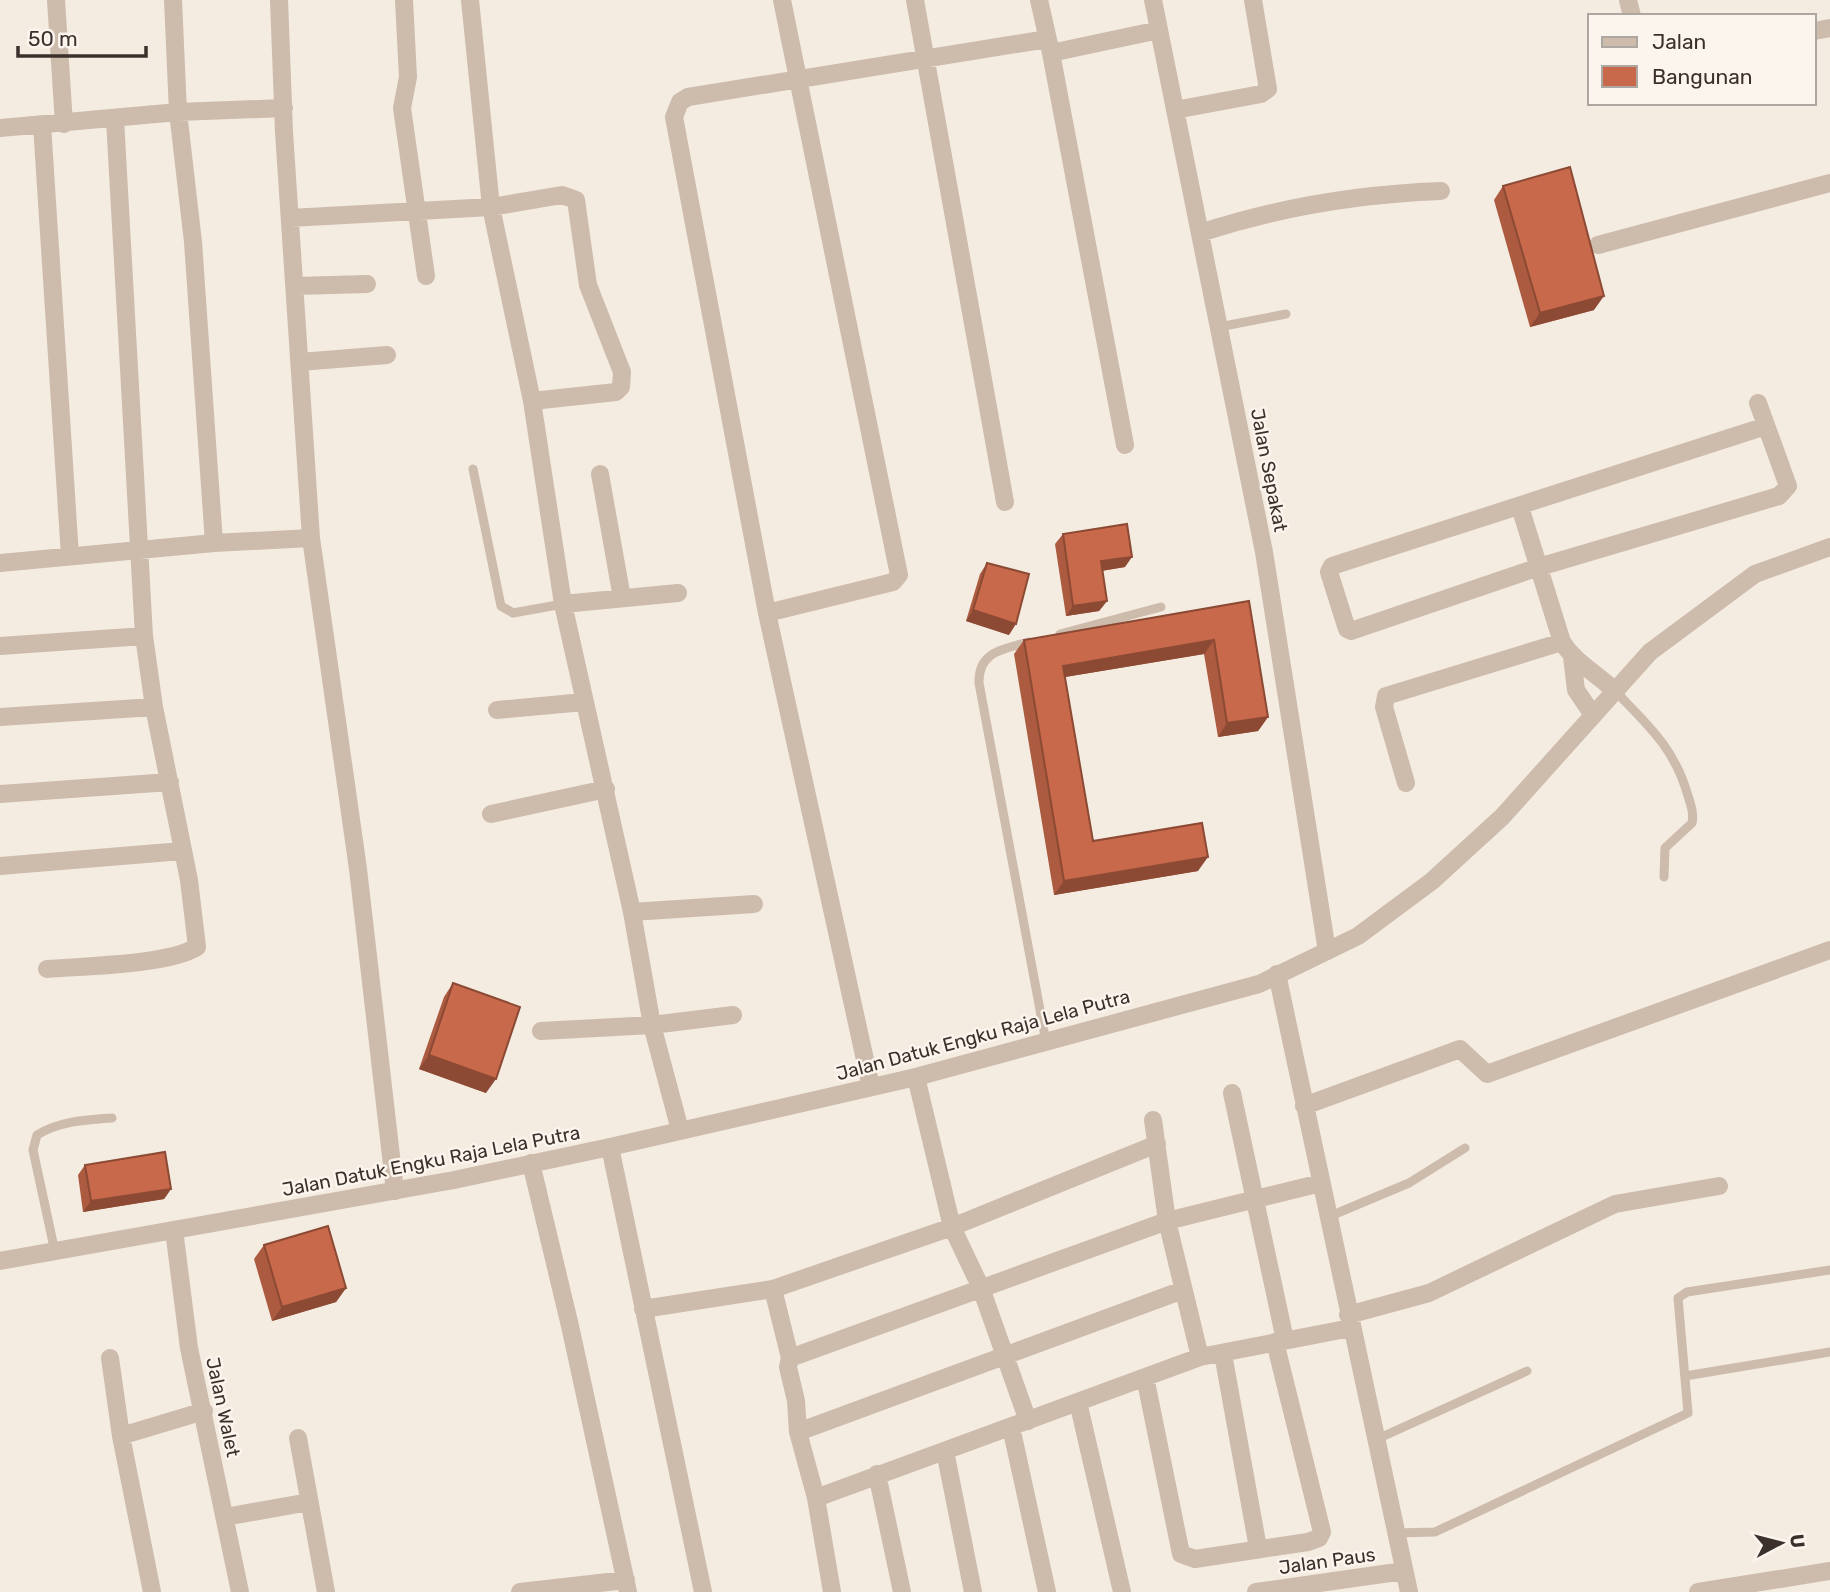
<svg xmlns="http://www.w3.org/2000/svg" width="1830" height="1592" font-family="Rubik,sans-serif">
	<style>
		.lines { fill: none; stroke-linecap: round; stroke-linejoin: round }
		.service { stroke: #cdbbac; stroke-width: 9 }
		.minor { stroke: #cdbbac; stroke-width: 18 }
		.tertiary { stroke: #cdbbac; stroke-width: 18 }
		.wall { fill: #ac5a40 }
		.shaded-wall { fill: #8c4a34 }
		.building { fill: #c8694b; stroke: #8c4a34; stroke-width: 2 }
		.labels { text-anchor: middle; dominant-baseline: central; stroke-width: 5; stroke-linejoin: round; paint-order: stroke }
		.street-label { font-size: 19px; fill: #3b302b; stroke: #fbf5ee }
	</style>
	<rect width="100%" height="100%" fill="#f4ebe1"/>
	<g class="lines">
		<path class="service" d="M1219,327L1286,314
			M473,469L501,606L513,613L563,604
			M1060,634L1161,607
			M1029,642C1004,649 978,651 979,683L1046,1042
			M1616,692C1649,726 1675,749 1688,796C1691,805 1694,814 1692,823L1665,848L1664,877
			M1328,1217L1409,1183L1465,1148
			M55,1252L33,1150L37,1135C60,1121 85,1120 112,1118
			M1685,1376L1830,1352
			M1375,1440L1527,1371
			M1396,1533L1435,1532L1688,1413L1678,1298L1687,1292L1830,1270"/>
		<path class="minor" d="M56,0L64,124
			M173,0L178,112L193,242L214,543
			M279,0L284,132L311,538L358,869L395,1191
			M404,0L408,77L402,108L426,276
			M470,0L491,207L562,195L576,200L588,285L622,372L621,387L616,392L532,401
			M915,0L1005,502
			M1039,0L1051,53L1159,30
			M1153,0L1264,552L1327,951
			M1628,0L1632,16
			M1814,31L1830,28
			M1051,53L1125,445
			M1175,110L1261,94L1268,89L1253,0
			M42,125L70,556
			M0,128L178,112L284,108
			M290,218L491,207L532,401L563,604L632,912L652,1025L680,1130
			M1200,233C1276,208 1361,194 1441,191
			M1598,245L1830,183
			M295,286L367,284
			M300,362L387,355
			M1758,403L1788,486L1779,496L1539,567L1351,631L1347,629L1329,572L1332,566L1766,426
			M600,474L622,598
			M1520,507L1562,642C1575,663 1598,674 1616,692
			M0,563L214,543L311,538
			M563,604L678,593
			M767,613L893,582L899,575L782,0
			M0,646L144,636
			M1572,657L1576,690L1593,715
			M497,710L584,702
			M0,717L154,707
			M1406,783L1384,707L1386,696L1562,642
			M0,794L170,782
			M491,814L606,789
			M0,866L182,851
			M632,912L754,904
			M47,969C84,966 168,965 197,947L189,880L154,707L144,636L115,119
			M1277,974L1409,1592
			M541,1031L652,1025L733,1015
			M916,1077L952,1227L981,1288L1028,1421
			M871,1087L767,613L674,117L680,102L688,97L1047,39
			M1232,1093L1285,1340
			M1304,1106L1460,1049L1487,1074L1830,950
			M1153,1120L1167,1221L1200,1357
			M610,1147L703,1592
			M531,1163L570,1326L628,1592
			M174,1230L189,1348L240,1592
			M773,1289L790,1358
			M643,1309L773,1289L952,1227L1157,1144
			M1348,1315L1429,1293L1615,1204L1719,1186
			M1223,1354L1258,1548
			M110,1358L121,1436L204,1411
			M1145,1377L1181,1554L1195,1559L1308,1542L1319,1538L1322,1532L1275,1342
			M1078,1402L1122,1592
			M1011,1427L1047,1592
			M798,1432L1183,1290
			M121,1436L152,1592
			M298,1438L326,1592
			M945,1451L973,1592
			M877,1474L902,1592
			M816,1498L1200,1357L1351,1328
			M225,1517L309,1502
			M520,1592L626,1580
			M832,1592L816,1498L798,1432L796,1401L788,1367L790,1358L1167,1221L1321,1183
			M1256,1592L1404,1571
			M1698,1592L1830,1571"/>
		<path class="tertiary" d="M0,1261L454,1180L610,1147L916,1077L1259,984L1358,936L1432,881L1502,817L1650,652L1755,574L1830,547"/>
	</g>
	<path class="wall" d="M1503,186L1594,310L1530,327L1494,200Z
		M1063,534L1125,567L1102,571L1107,601L1099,611L1066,616L1055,544Z
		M987,563L1009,635L966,621L980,574Z
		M1249,601L1268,717L1258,731L1218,737L1204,654L1065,677L1093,841L1198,871L1054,895L1014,654L1024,640Z
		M453,983L486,1093L419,1069L444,997Z
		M85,1165L171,1189L164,1199L83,1212L78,1175Z
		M264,1245L346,1288L336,1302L272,1321L254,1259Z"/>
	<path class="shaded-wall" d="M1604,296L1594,310L1530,327L1540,313Z
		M1132,557L1125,567L1093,572L1101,561Z
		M1107,601L1099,611L1066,616L1073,606Z
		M973,610L1016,624L1009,635L966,621Z
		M1214,640L1204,654L1053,679L1063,666Z
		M1268,717L1258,731L1218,737L1227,723Z
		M1208,857L1198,871L1054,895L1064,881Z
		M429,1055L496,1079L486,1093L419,1069Z
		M171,1189L164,1199L83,1212L91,1201Z
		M346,1288L336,1302L272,1321L282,1307Z"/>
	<path class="building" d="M1570,167L1604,296L1540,313L1503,186Z
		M1127,524L1132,557L1101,561L1107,601L1073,606L1063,534Z
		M987,563L1029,574L1016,624L973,610Z
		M1249,601L1268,717L1227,723L1214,640L1063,666L1093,841L1202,823L1208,857L1064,881L1024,640Z
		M453,983L520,1007L496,1079L429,1055Z
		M165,1152L171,1189L91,1201L85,1165Z
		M328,1226L346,1288L282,1307L264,1245Z"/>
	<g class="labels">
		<g class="street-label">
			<text transform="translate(1269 470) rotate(79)">Jalan Sepakat</text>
			<text transform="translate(983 1035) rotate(-15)">Jalan Datuk Engku Raja Lela Putra</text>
			<text transform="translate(431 1161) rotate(-11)">Jalan Datuk Engku Raja Lela Putra</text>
			<text transform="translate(223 1407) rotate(78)">Jalan Walet</text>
			<text transform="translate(1327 1561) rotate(-8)">Jalan Paus</text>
		</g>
	</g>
	<rect x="1588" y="14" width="228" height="91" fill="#fbf5ee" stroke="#aea6a0" stroke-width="2"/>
	<rect x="1602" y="37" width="35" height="10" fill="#cdbbac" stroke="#aea6a0" stroke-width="2"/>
	<text x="1652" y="49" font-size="21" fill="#3b302b">Jalan</text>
	<rect x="1602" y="66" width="35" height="21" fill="#c8694b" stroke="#aea6a0" stroke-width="2"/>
	<text x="1652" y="84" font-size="21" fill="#3b302b">Bangunan</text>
	<g transform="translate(1781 1543) rotate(83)" stroke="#fbf5ee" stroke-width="5" paint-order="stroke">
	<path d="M0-5L12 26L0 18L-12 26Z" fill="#3b302b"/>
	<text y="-10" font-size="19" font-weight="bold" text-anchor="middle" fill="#3b302b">U</text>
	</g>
	<path d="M18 46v10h128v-10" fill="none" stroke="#3b302b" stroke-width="3.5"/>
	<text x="28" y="46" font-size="21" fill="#3b302b" stroke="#fbf5ee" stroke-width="5" paint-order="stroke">50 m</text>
</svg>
